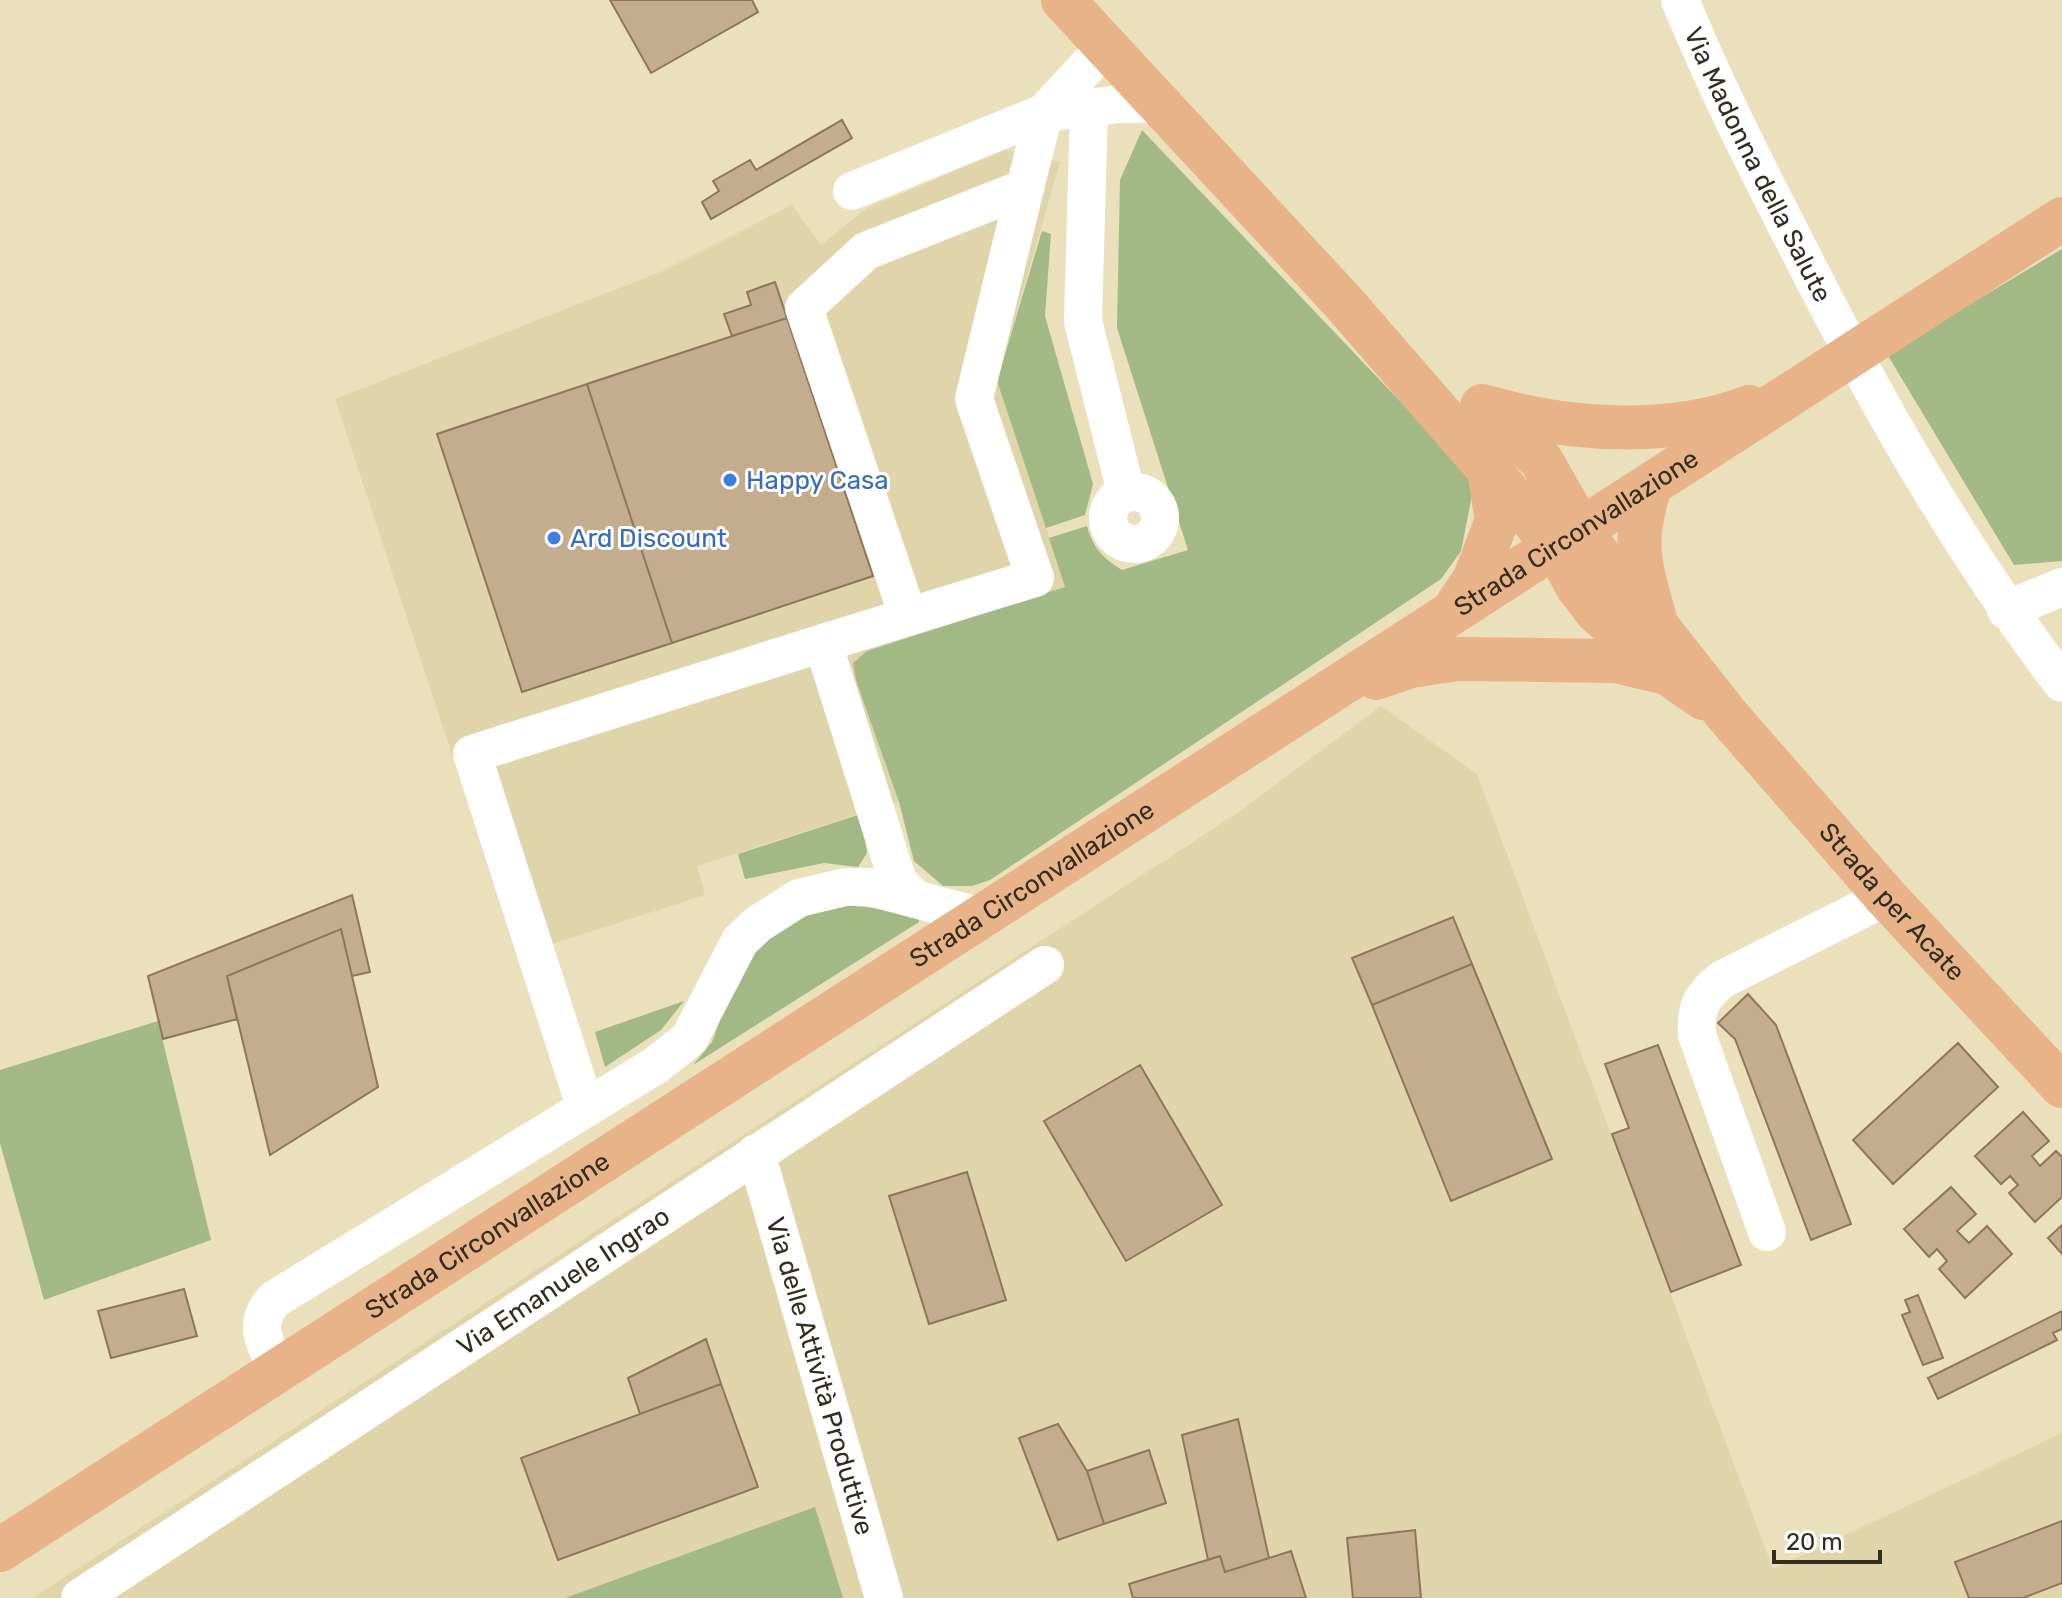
<svg xmlns="http://www.w3.org/2000/svg" width="2062" height="1598" font-family="Rubik,sans-serif">
	<style>
		.built { fill: #e0d5aa }
		.green { fill: #a2b885 }
		.building { fill: #c4ac8f; stroke: #8d765b; stroke-width: 2 }
		.lines { fill: none; stroke-linecap: round; stroke-linejoin: round }
		.minor { stroke: #fff; stroke-width: 38 }
		.major { stroke: #e8b389; stroke-width: 44 }
		.shop-dot { fill: #3f7fe0; stroke: #fff; stroke-width: 3 }
		.labels { text-anchor: middle; dominant-baseline: central; stroke-width: 6; stroke-linejoin: round; paint-order: stroke }
		.street-label { font-size: 26px; fill: #312d1f; stroke: #fff }
		.shop-label { font-size: 26px; fill: #366cbe; stroke: #fff; text-anchor: start }
	</style>
	<rect width="100%" height="100%" fill="#eae0bc"/>
	<path class="built" d="M1005,150L1060,162L997,381L1066,587L879,648L944,787L697,866L705,895L518,955L335,399L663,271L792,205L821,245L867,208Z
		M1381,706L1477,774L1773,1569L2062,1433V1598H33L1239,812Z"/>
	<path class="green" d="M1142,130L1475,480L1461,551L1441,579L990,880L972,886H943L914,861L899,802L856,680L853,663L867,651L1065,587L1049,538L1087,526C1093,548 1103,558 1122,570L1188,550L1117,328L1120,180Z
		M1042,231L1051,234L1045,316L1093,484L1085,515L1046,528L997,381Z
		M2062,249V561L2014,565L1887,354Z
		M861,814L867,853L858,867L824,863L745,879L738,854Z
		M845,905L919,913V922L693,1065L712,1042L732,987L753,949L805,912Z
		M684,1001L661,1030L605,1067L595,1032Z
		M158,1021L211,1240L44,1300L0,1143V1070Z
		M815,1507L843,1598H565Z"/>
	<path class="building" d="M610,0H752L758,12L651,73Z
		M842,120L852,138L711,219L702,202L719,191L713,181L750,160L756,170Z
		M775,282L787,318L732,336L724,314L751,305L747,292Z
		M787,318L873,576L672,643L587,384Z
		M587,384L672,643L522,692L437,434Z
		M352,895L370,972L352,976L341,929L227,976L237,1019L163,1039L148,976Z
		M1453,917L1472,964L1372,1005L1352,958Z
		M341,929L378,1087L270,1155L227,976Z
		M1472,964L1552,1159L1451,1201L1372,1005Z
		M1748,994L1776,1025L1851,1224L1811,1240L1735,1039L1718,1023Z
		M1958,1043L1998,1087L1893,1184L1853,1140Z
		M1658,1045L1741,1265L1671,1292L1612,1134L1629,1128L1605,1064Z
		M1140,1065L1222,1205L1126,1261L1044,1121Z
		M2023,1112L2049,1141L2032,1156L2040,1166L2056,1151L2062,1157V1197L2035,1222L2009,1193L2018,1185L2010,1176L2001,1184L1975,1156Z
		M967,1172L1006,1300L929,1324L889,1196Z
		M1951,1187L1976,1214L1957,1231L1969,1243L1987,1226L2012,1254L1965,1298L1939,1269L1947,1261L1937,1249L1929,1257L1904,1229Z
		M2062,1225V1254L2048,1238Z
		M184,1289L197,1336L111,1358L98,1311Z
		M1918,1295L1943,1358L1923,1365L1902,1315L1910,1312L1905,1300Z
		M2062,1311V1329L2053,1333L2057,1340L1938,1399L1928,1378Z
		M706,1339L721,1384L640,1414L628,1378Z
		M721,1384L758,1487L558,1560L521,1458Z
		M1238,1419L1269,1558L1225,1572L1220,1556L1208,1560L1182,1435Z
		M1058,1424L1087,1471L1104,1524L1058,1540L1019,1438Z
		M1149,1450L1166,1503L1104,1524L1087,1471Z
		M2062,1521V1583L2023,1598H1969L1955,1562Z
		M1415,1530L1421,1598H1353L1347,1538Z
		M1291,1551L1306,1598H1133L1129,1584L1220,1556L1225,1572Z"/>
	<g class="lines">
		<g class="minor">
			<path id="s1" d="M1680,0C1714,83 1754,162 1795,242C1872,395 1957,546 2062,683"/>
			<path d="M1089,108L1083,321L1126,492"/>
			<path d="M1025,188L1044,113L1106,46"/>
			<path d="M852,191L1044,113L1120,104H1161"/>
			<circle cx="1134" cy="518" r="26"/>
			<path d="M2006,610L2062,587"/>
			<path d="M823,643L1035,578L974,399L1025,188L866,251L804,308L908,616"/>
			<path d="M585,1106L472,754L823,643L893,866L898,881L915,899"/>
			<path id="s2" d="M756,1153L884,1598"/>
			<path d="M1767,1232L1697,1035C1695,1007 1702,995 1723,979L1886,897"/>
			<path d="M279,1371C265,1345 251,1323 275,1299L656,1065L689,1039L740,941L758,924L799,898L845,887H869L979,916"/>
			<path id="s3" d="M80,1598L1045,965"/>
		</g>
		<g class="major">
			<path d="M1063,0L1343,302L1489,470L1497,520L1475,578L1454,610"/>
			<path id="s4" d="M1482,406L1541,460L1581,530L1625,593L1656,625L1727,715L1886,897L2062,1086"/>
			<path d="M1490,408C1571,431 1670,437 1749,407"/>
			<path d="M1489,470L1556,547L1577,586L1597,612L1662,669"/>
			<path d="M1650,486C1632,544 1639,561 1655,619"/>
			<path d="M1376,678L1411,666L1458,659L1616,661L1667,673L1703,698"/>
			<path id="s5" d="M0,1550L2062,219"/>
		</g>
	</g>
	<g class="shop-dot">
		<circle cx="730" cy="480" r="8"/>
		<circle cx="554" cy="538" r="8"/>
	</g>
	<g class="labels">
		<g class="street-label">
			<text stroke="none"><textPath href="#s1" startOffset="182">Via Madonna della Salute</textPath></text>
			<text stroke="none"><textPath href="#s5" startOffset="1876">Strada Circonvallazione</textPath></text>
			<text stroke="none"><textPath href="#s5" startOffset="1228">Strada Circonvallazione</textPath></text>
			<text stroke="none"><textPath href="#s4" startOffset="646">Strada per Acate</textPath></text>
			<text stroke="none"><textPath href="#s5" startOffset="580">Strada Circonvallazione</textPath></text>
			<text stroke="none"><textPath href="#s3" startOffset="578">Via Emanuele Ingrao</textPath></text>
			<text stroke="none"><textPath href="#s2" startOffset="232">Via delle Attività Produttive</textPath></text>
		</g>
		<g class="shop-label">
			<text x="746" y="480">Happy Casa</text>
			<text x="570" y="538">Ard Discount</text>
		</g>
	</g>
	<path d="M1774 1550v12h106v-12" fill="none" stroke="#312d1f" stroke-width="4"/>
	<text x="1786" y="1550" font-size="24" fill="#312d1f" stroke="#ffffff" stroke-width="6" paint-order="stroke">20 m</text>
</svg>
